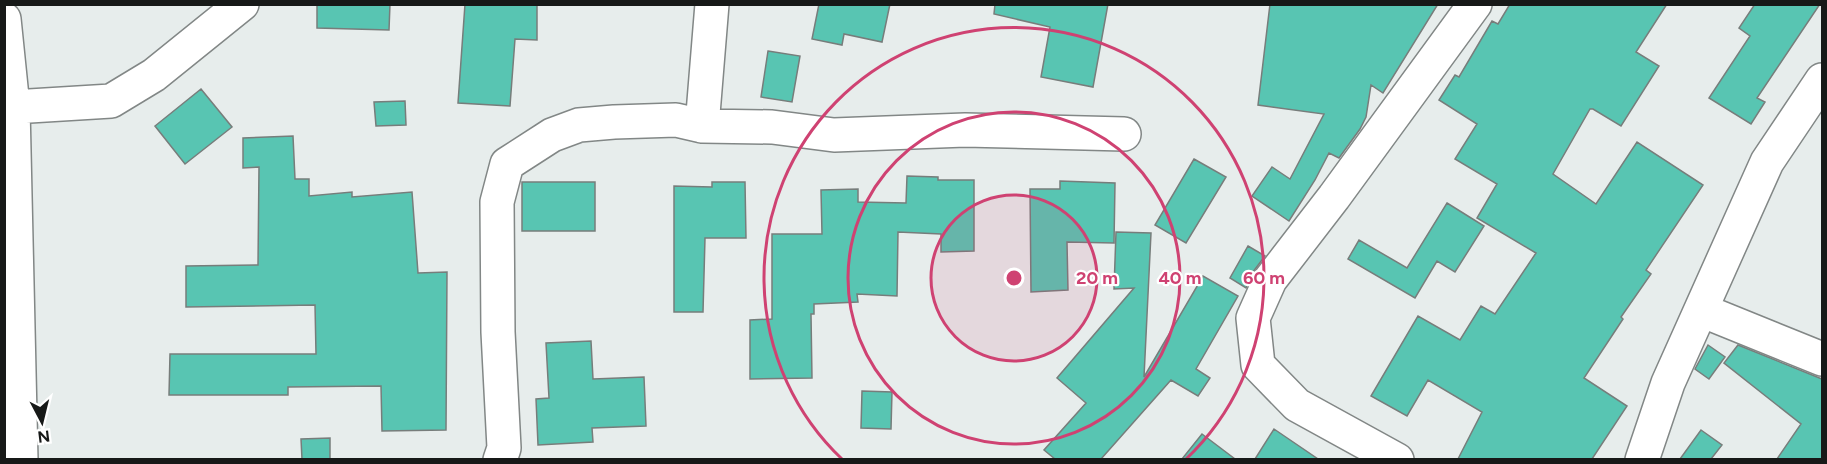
<svg xmlns="http://www.w3.org/2000/svg" width="1827" height="464" font-family="Figtree,sans-serif">
	<style>
		.building { fill: #58c5b2; stroke: #777d7b; stroke-width: 1.5 }
		.lines { fill: none; stroke-linecap: round; stroke-linejoin: round }
		.minor-casing { stroke: #828786; stroke-width: 36 }
		.minor { stroke: #fff; stroke-width: 33 }
		.ring { fill: none; stroke: #cf4272; stroke-width: 3 }
		.centre { fill: #cf4272; stroke: #fff; stroke-width: 3 }
		.ring-label { font-size: 18px; text-anchor: middle; font-weight: bold; fill: #cf4272; stroke: #fff; stroke-width: 4.5; stroke-linejoin: round; paint-order: stroke }
	</style>
	<rect width="100%" height="100%" fill="#e7edec"/>
	<path class="building" d="M317,4H390L389,30L317,28Z
		M465,4H537V40L515,39L510,106L458,103Z
		M819,4H890L882,42L844,34L842,45L812,39Z
		M995,4H1108L1093,87L1041,77L1050,27L994,14Z
		M1270,4H1438L1383,93L1371,85L1366,117L1360,129L1339,158L1329,153L1315,180L1289,221L1252,196L1272,167L1290,179L1324,114L1258,105Z
		M1510,4H1667L1636,52L1659,66L1621,126L1593,109H1590L1553,174L1596,204L1637,142L1703,185L1646,270L1651,274L1621,317L1623,319L1584,378L1627,406L1592,459H1458L1482,412L1428,380L1407,416L1371,396L1418,316L1460,340L1481,306L1495,314L1536,253L1477,218L1497,184L1455,159L1477,124L1439,100L1455,75L1459,77L1492,21L1498,24Z
		M1755,4H1820L1757,98L1765,102L1751,124L1709,98L1750,36L1739,28Z
		M768,51L800,56L792,102L761,97Z
		M201,89L232,127L185,164L155,126Z
		M405,101L406,125L376,126L374,102Z
		M293,136L295,179H309V196L352,192V197L412,192L418,273L447,272L446,430L382,431L381,386L288,387V395H169L170,354H316L315,305L186,307V266L258,265L259,167L243,168V138Z
		M1194,159L1226,177L1186,243L1155,225Z
		M907,176L938,177V180H974V251L941,252V234L898,232L897,296L857,294L858,302L814,304V314H811L812,378L750,379V320L772,319V234H822L821,190L858,189V202L906,203Z
		M1060,181L1115,183L1114,243L1067,242L1068,290L1031,292L1030,189H1060Z
		M522,182H595V231H522Z
		M712,182H745L746,238H705L703,312H674V186L712,187Z
		M1447,203L1484,226L1455,272L1437,261L1415,298L1348,259L1359,240L1407,268Z
		M1116,232L1151,233L1144,377L1203,276L1238,296L1196,369L1210,378L1198,396L1171,380L1101,459H1055L1044,450L1086,403L1057,378L1134,288L1114,289Z
		M1248,246L1265,256L1253,272L1246,288L1230,278Z
		M591,341L593,379L644,377L646,426L592,428L593,442L538,445L536,399L549,398L546,343Z
		M1708,345L1725,357L1709,379L1695,369Z
		M1738,345L1822,379V459H1777L1801,424L1724,363Z
		M862,391L892,392L891,429L861,428Z
		M1274,429L1318,459H1255Z
		M1701,430L1722,445L1711,459H1680Z
		M1202,434L1235,459H1182Z
		M330,438V459H302L301,439Z"/>
	<g class="lines">
		<g class="minor-casing">
			<path id="minor" d="M4,19L13,107L21,460
				M13,107L111,101L154,75L242,4
				M702,126L712,4
				M1701,310L1822,359
				M500,460L504,448L498,332L497,202L507,164L552,135L579,125L614,122L676,120L702,126L772,127L834,135L965,130L1124,134
				M1397,460L1297,405L1258,365L1253,318L1270,280L1334,197L1475,4
				M1642,460L1668,383L1767,162L1822,80"/>
		</g>
		<use href="#minor" class="minor"/>
	</g>
	<circle cx="1014" cy="278" r="83" fill="#cf4272" fill-opacity=".12"/>
	<g class="ring">
		<circle cx="1014" cy="278" r="83"/>
		<circle cx="1014" cy="278" r="166"/>
		<path d="M842 459A250 250 0 1 1 1186 459"/>
	</g>
	<circle cx="1014" cy="278" r="9" class="centre"/>
	<g class="ring-label">
		<text x="1097" y="284">20 m</text>
		<text x="1180" y="284">40 m</text>
		<text x="1264" y="284">60 m</text>
	</g>
	<rect width="1827" height="464" fill="none" stroke="#171918" stroke-width="12"/>
	<g transform="translate(42 422) rotate(173)" stroke="#ffffff" stroke-width="4.5" paint-order="stroke">
	<path d="M0-4.5L10 22L0 15L-10 22Z" fill="#171918"/>
	<text y="-9" font-size="16" font-weight="bold" text-anchor="middle" fill="#171918">N</text>
	</g>
</svg>
